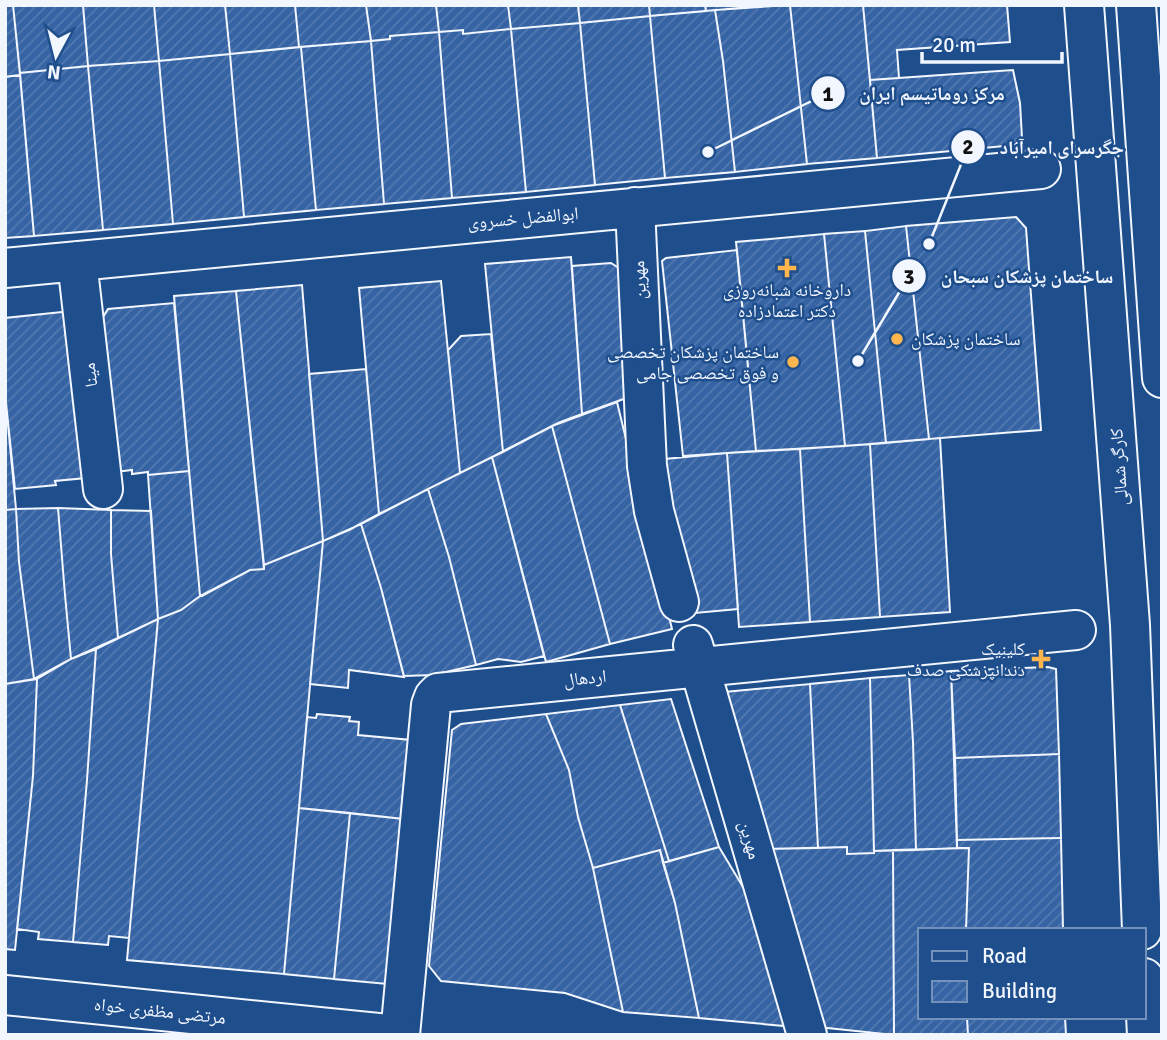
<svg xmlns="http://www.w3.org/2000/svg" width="1167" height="1040" font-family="Signika,'Noto Naskh Arabic',sans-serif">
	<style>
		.building { fill: url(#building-hatch); stroke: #f2f6ff; stroke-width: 2 }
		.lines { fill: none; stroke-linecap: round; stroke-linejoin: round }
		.minor-casing { stroke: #f2f6ff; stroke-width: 42 }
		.secondary-casing { stroke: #f2f6ff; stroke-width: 42 }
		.primary-casing { stroke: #f2f6ff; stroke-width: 42 }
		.minor { stroke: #1f4e8c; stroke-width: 38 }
		.secondary { stroke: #1f4e8c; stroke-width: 38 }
		.primary { stroke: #1f4e8c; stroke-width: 38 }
		.poi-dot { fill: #ffb74d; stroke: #1f4e8c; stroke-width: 2.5 }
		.labels { text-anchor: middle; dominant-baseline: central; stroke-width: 5; stroke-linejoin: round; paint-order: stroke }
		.street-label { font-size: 18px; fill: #f2f6ff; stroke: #1f4e8c }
		.poi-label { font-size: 18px; fill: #f2f6ff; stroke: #1f4e8c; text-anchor: end }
		.leader { fill: none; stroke: #f2f6ff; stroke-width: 2.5 }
		.callout-dot { fill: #f2f6ff; stroke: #1f4e8c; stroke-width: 2.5 }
		.mark-label { font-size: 21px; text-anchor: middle; font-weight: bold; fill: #111 }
		.callout-label { font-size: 19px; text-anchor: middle; font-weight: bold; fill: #f2f6ff; stroke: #1f4e8c; stroke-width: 5; stroke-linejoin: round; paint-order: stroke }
	</style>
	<defs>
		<pattern id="building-hatch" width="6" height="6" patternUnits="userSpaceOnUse" patternTransform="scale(1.75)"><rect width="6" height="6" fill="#3563a3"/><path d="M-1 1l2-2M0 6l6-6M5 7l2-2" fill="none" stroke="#537ab1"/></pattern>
	</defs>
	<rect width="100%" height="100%" fill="#1f4e8c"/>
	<path class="building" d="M5,5H13L20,75L5,77Z
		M13,5H83L88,66L20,73Z
		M83,5H154L159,61L88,66Z
		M154,5H225L230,54L159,61Z
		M225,5H295L299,47L230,54Z
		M295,5H366L371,41L299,47Z
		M366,5H436L439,32L390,36V39L371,41Z
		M436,5H508L511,29L463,34V30L439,32Z
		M508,5H578L580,23L511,29Z
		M578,5H649L650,16L580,23Z
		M649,5H705L706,11L650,16Z
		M705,5H750V7L706,11Z
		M790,5H863L877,158L807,164Z
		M790,5L807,164L735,172L723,61L715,10Z
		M863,5H1007L1010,42L897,50L899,78L870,80Z
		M715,10L723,61L735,172L665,178L650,16Z
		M650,16L665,178L595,185L580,23Z
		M580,23L595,185L526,192L511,29Z
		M511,29L526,192L452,198L439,32L463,30V34Z
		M439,32L452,198L384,204L371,41L390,39V36Z
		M371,41L384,204L316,210L301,47Z
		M301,47L316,210L244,217L230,54Z
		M230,54L244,217L173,224L159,61Z
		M159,61L173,224L103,230L88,66Z
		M88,66L103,230L34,236L20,73Z
		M1013,70L1020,103L1022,138L1015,145L877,158L870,80Z
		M20,75L34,236L5,238V77Z
		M1016,217L1026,228L1041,430L929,439L906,226Z
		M906,226L929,439L886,443L865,231Z
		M865,231L886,443L845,446L824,234Z
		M824,234L845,446L756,451L736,242Z
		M737,250L756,451L683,456L662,261L666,258Z
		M571,257L582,414L558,423L503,452L485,264Z
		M611,263L622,270L632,396L582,414L572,266Z
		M441,281L460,473L379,514L359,288Z
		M302,285L323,541L264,565L236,291Z
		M236,291L264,569L250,570L202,596H200L174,296Z
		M174,303L189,471L148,475V472L132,474V470L116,472L101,320L108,309Z
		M62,312L71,318L86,478L55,481L56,485L15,489L5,393V318Z
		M491,334L503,452L460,473L448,350L461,336Z
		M366,369L379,514L349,530L323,541L309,374Z
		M5,393L16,509L5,510Z
		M617,402L672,629L610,644L552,426Z
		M552,426L610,644L546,662L492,457Z
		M940,438L950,612L880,617L870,444Z
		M870,444L880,617L810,622L800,449Z
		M800,449L810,622L739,627L727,453Z
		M727,453L738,609L695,613L674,544L654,460Z
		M492,457L544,656L521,662L498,659L476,665L449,557L428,489Z
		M189,471L200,596L181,610L158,619L148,475Z
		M428,489L449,557L476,665L433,675L404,676L381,588L361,524Z
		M58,508L111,510V554L118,638L71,659L65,595Z
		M58,508L65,595L71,659L34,679L19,562L16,509Z
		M16,509L19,562L34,679L5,684V510Z
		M111,510L151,511L158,619L118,638L111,554Z
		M361,524L381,588L404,677L349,670L348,688L310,684L323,541Z
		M323,541L284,974L127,960L158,619L181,610L200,596L250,570L264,569V565Z
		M158,619L129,938L109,936L108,945L73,942L87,780L96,649Z
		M96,649L87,780L73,942L38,939L39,932L17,929L33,776L37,679L71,659Z
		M1048,667L1056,669L1059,754L955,758L951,671Z
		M951,671L957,848L916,850L913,742L909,675Z
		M909,675L913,742L916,850L874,851L870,678Z
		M870,678L874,853L847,854V847L818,848L810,684Z
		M37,679L33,776L15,950L5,949V684Z
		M810,684L818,848L765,849L714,693Z
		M671,699L719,847L669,861L620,705Z
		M620,705L669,861L663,863L660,850L593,868L578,817L569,770L546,714Z
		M317,714L350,717L349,721L359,722L358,735L411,740L403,819L299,808L307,717L316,718Z
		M546,714L569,770L578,817L593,868L623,1012L565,993L441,981L429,966L452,730L461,724Z
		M1059,754L1061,838L957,840L955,758Z
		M299,808L350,813L334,979L284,974Z
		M350,813L403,819L387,984L334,979Z
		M1061,838L1063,930H966L969,848H957V840Z
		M719,847L746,892L795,1027L699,1018L675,903L663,863Z
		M847,847V854L874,853V851L893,850L894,1035L818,1027L765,849Z
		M969,848L966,930H920V1017H967L968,1035H894L893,850Z
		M660,850L675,903L699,1018L623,1012L593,868Z
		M967,1017H1065L1066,1035H968Z"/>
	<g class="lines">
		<g class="minor-casing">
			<path id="minor" d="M635,207L647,466L654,511L679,602
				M77,261L103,489
				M5,268L1041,169
				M693,645L807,1035
				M400,1035L431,705L434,697L438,693L1076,630"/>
		</g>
		<g class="secondary-casing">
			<path id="secondary" d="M5,995L398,1035"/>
		</g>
		<g class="primary-casing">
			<path id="primary" d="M1084,5L1130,625L1142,930
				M1136,5L1162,378
				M1144,978L1147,1035"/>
		</g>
		<use href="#minor" class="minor"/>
		<use href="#secondary" class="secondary"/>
		<use href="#primary" class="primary"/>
	</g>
	<g class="poi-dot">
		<path d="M783.5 257.5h7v7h7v7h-7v7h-7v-7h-7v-7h7z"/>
		<circle cx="897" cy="339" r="7"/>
		<circle cx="793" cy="362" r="7"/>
		<path d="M1037.5 648.5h7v7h7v7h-7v7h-7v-7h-7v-7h7z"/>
	</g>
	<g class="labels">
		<g class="street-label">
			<text transform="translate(523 218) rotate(-5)">ابوالفضل خسروی</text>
			<text transform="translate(639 280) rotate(-93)">مهرین</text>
			<text transform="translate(90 375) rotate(-97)">مینا</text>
			<text transform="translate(1119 467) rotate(-94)">کارگر شمالی</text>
			<text transform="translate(585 678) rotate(-6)">اردهال</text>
			<text transform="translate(750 840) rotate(74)">مهرین</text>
			<text transform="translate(160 1011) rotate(6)">مرتضی مظفری خواه</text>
		</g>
		<g class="poi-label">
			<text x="787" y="290" text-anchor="middle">داروخانه شبانه‌روزی<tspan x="787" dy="21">دکتر اعتمادزاده</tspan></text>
			<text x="911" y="339" text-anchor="start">ساختمان پزشکان</text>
			<text x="779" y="352">ساختمان پزشکان تخصصی<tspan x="779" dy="21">و فوق تخصصی جامی</tspan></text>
			<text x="1025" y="649">کلینیک<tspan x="1025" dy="21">دندانپزشکی صدف</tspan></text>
		</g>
	</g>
	<path class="leader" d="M708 152L828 93M929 244L968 147M858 361L909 276"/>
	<g class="callout-dot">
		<circle cx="708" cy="152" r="7"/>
		<circle cx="929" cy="244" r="7"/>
		<circle cx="858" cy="361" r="7"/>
		<circle cx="828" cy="93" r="18"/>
		<circle cx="968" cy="147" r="18"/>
		<circle cx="909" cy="276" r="18"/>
	</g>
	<g class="mark-label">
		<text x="828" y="101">1</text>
		<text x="968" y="154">2</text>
		<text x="909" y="284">3</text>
	</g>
	<g class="callout-label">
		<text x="932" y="100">مرکز روماتیسم ایران</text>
		<text x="1062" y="154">جگرسرای امیرآباد</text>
		<text x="1027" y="283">ساختمان پزشکان سبحان</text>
	</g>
	<rect width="1167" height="1040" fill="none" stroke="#f2f6ff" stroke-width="14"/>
	<rect x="918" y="928" width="228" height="91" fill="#1f4e8c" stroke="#7391ba" stroke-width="2"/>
	<rect x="932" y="951" width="35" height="10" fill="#1f4e8c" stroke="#7391ba" stroke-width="2"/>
	<text x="982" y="963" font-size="21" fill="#f2f6ff">Road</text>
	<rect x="932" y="981" width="35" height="21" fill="url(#building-hatch)" stroke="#7391ba" stroke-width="2"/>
	<text x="982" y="998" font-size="21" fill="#f2f6ff">Building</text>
	<g transform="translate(56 56) rotate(187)" stroke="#1f4e8c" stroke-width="5" paint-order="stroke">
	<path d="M0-5L12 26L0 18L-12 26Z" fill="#f2f6ff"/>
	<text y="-10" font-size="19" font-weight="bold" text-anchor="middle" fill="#f2f6ff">N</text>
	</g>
	<path d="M922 52v10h140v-10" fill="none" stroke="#f2f6ff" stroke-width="3.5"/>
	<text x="932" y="52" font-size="21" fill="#f2f6ff" stroke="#1f4e8c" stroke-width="5" paint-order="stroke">20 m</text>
</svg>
